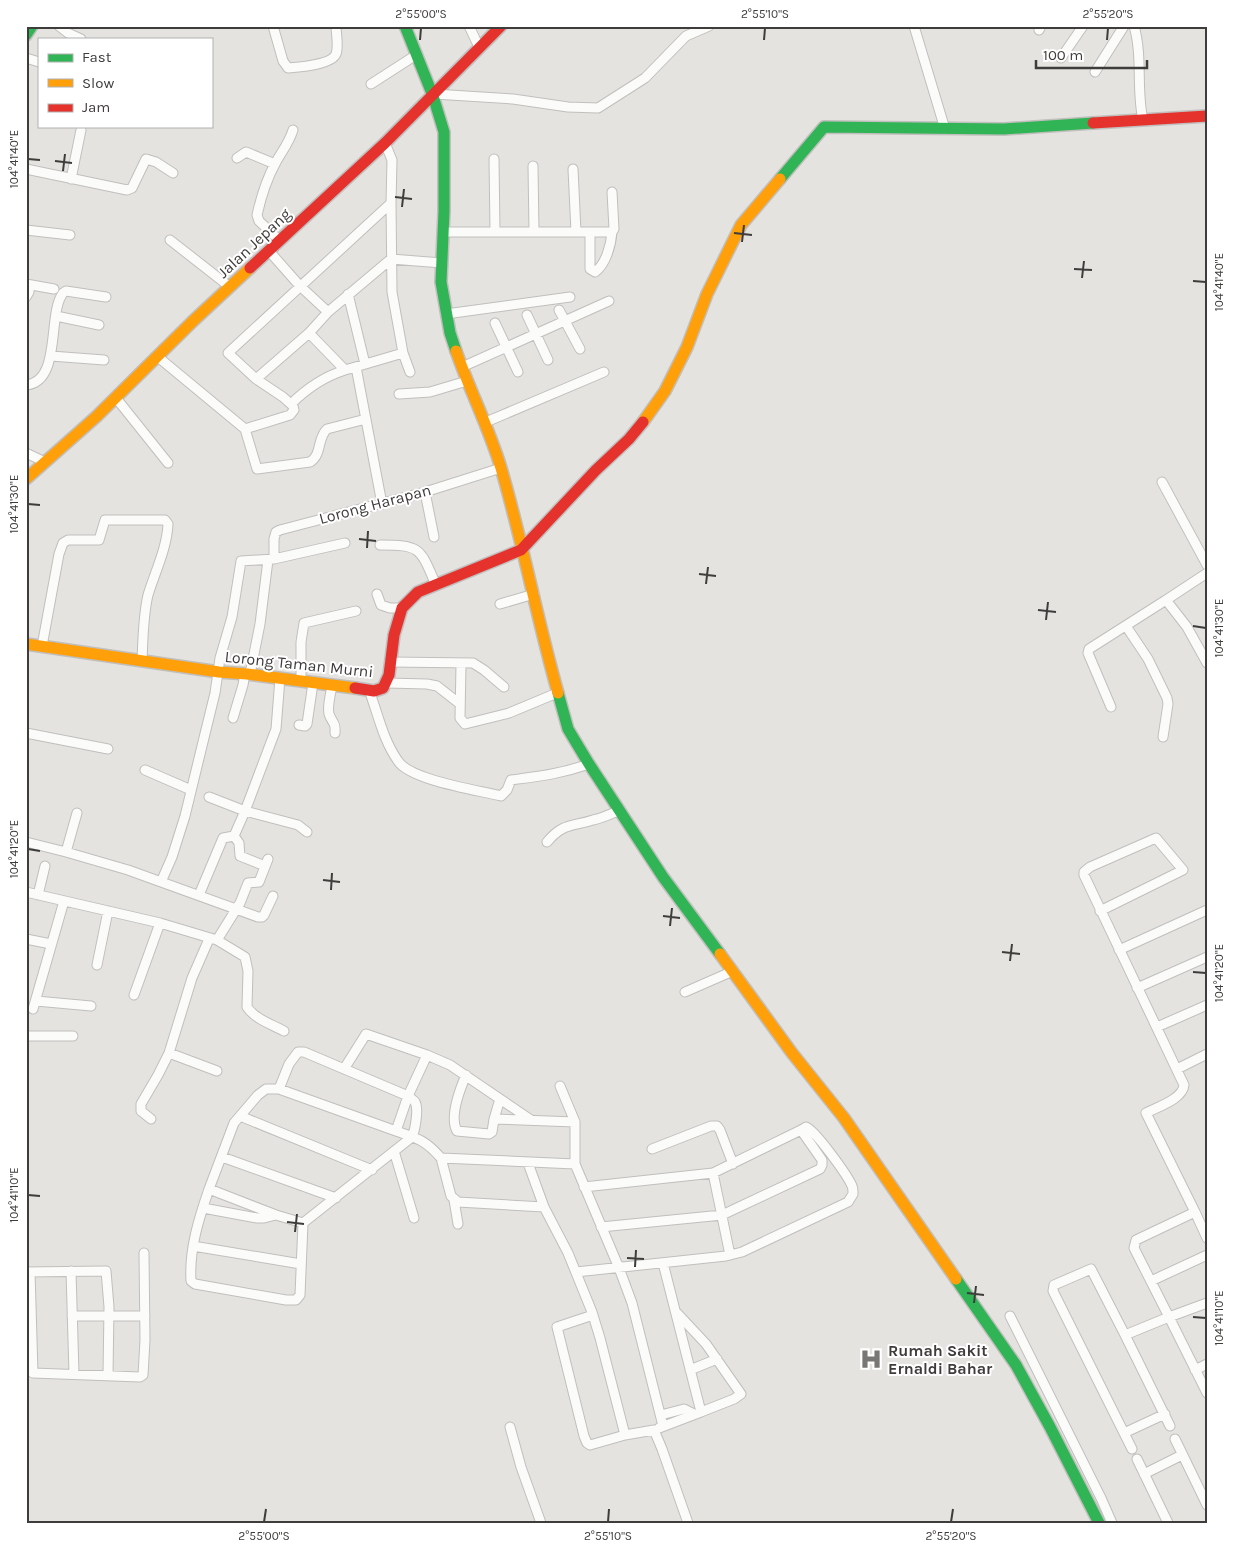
<svg xmlns="http://www.w3.org/2000/svg" width="1233" height="1549" font-family="Karla,sans-serif">
	<style>
		.lines { fill: none; stroke-linecap: round; stroke-linejoin: round }
		.street-casing { stroke: #c1bfbd; stroke-width: 11 }
		.fast-casing { stroke: #c1bfbd; stroke-width: 14 }
		.slow-casing { stroke: #c1bfbd; stroke-width: 14 }
		.jam-casing { stroke: #c1bfbd; stroke-width: 14 }
		.street { stroke: #fbfbfa; stroke-width: 9 }
		.fast { stroke: #30b455; stroke-width: 11 }
		.slow { stroke: #ff9f0a; stroke-width: 11 }
		.jam { stroke: #e5322d; stroke-width: 11 }
		.ticks { fill: none; stroke: #3e3d3b; stroke-width: 2 }
		.labels { text-anchor: middle; dominant-baseline: central; stroke-width: 4; stroke-linejoin: round; paint-order: stroke }
		.street-label { font-size: 16px; fill: #3e3d3b; stroke: #fff }
		.poi-label { font-size: 16px; font-weight: bold; fill: #3e3d3b; stroke: #fff; text-anchor: start }
		.neatline { fill: none; stroke: #3e3d3b; stroke-width: 2 }
		.ticks-label { font-size: 12px; text-anchor: middle; fill: #3e3d3b }
	</style>
	<rect width="100%" height="100%" fill="#e5e3e0"/>
	<g class="lines">
		<g class="street-casing">
			<path id="street" d="M59,26L68,33L81,39
				M273,26L283,61L288,68C299,67 331,65 336,54C339,46 336,34 336,26
				M469,26L479,47
				M914,26L945,129
				M1134,26C1143,57 1136,90 1143,120
				M1039,30L1041,26
				M26,58L39,62
				M1061,58L1083,26
				M1095,72L1124,26
				M371,84L416,55
				M434,94L513,99L568,107L598,108L645,78L686,36L709,26
				M237,158L246,152L275,164
				M494,159L495,232
				M533,166L534,232
				M26,169L127,190L132,188L146,159L156,162L173,173
				M573,169L576,232
				M71,179L81,130
				M391,203L392,292L403,353L410,372
				M26,230L70,235
				M443,232H612L614,229L612,192
				M590,232V269L595,272C606,264 611,245 612,232
				M170,240L230,287
				M280,241L259,221L257,215C261,197 267,178 276,162C282,151 289,143 293,130
				M26,284L54,289
				M348,294L365,364
				M26,297L29,292V285
				M559,310L580,349
				M328,312L391,259L442,263
				M446,314L570,297
				M527,315L548,360
				M56,316L99,325
				M495,323L518,372
				M309,333L345,370L403,353
				M51,356L104,360
				M158,357L245,429L257,469L310,462C322,455 317,438 327,429L366,419
				M356,367L382,504
				M462,367L609,301
				M256,379L309,333L328,312L300,286L269,251
				M26,385C62,382 47,314 63,293L66,291L106,297
				M399,394L430,392L467,381
				M116,398L168,463
				M291,404C307,388 323,377 345,370
				M486,422L604,372
				M245,429L290,415L294,410L293,406L283,397L256,379L228,353L391,203L392,160L385,143
				M26,453L45,462
				M1162,482L1207,565
				M425,492L434,537
				M380,545C421,545 420,548 436,585
				M274,559V539L276,532L280,530L425,492L501,468
				M1207,573L1166,600L1187,627L1207,663
				M377,594L381,605L390,608H402
				M500,604L534,594
				M1126,626L1148,659L1167,698L1168,704L1163,737
				M42,646L59,554L63,543L68,540H99L105,520H165L168,524C167,548 155,572 148,595C143,616 143,639 142,661
				M390,662L473,663L484,670L504,687
				M461,664L460,718L465,724L509,713L557,693
				M250,674L260,624L268,560
				M301,681V642L304,623L356,611
				M387,683L427,684L437,686L460,704
				M332,685C331,694 327,705 329,714C332,723 336,722 335,733
				M369,690C378,714 383,740 398,761C410,780 477,790 501,796L507,790L511,780C541,776 560,774 589,764
				M1111,707L1088,653L1089,649L1166,600
				M233,718L243,685L245,673
				M299,725L305,726L307,724L313,683
				M26,733L108,749
				M145,770L191,790
				M209,797L245,811L298,825L307,832
				M234,836L245,811L276,729L280,678
				M234,836L239,843L240,856L265,866
				M26,842L66,852L128,870L258,917H262L264,915L273,896
				M547,842C563,823 571,827 593,820C603,818 611,814 620,810
				M66,852L77,813
				M161,882L172,857L185,816L202,746L215,693L220,658L232,617L241,561L274,559L345,543
				M26,892L160,923L134,995
				M38,895L45,866
				M199,895L223,838L234,836
				M1100,911L1183,870L1156,838L1090,867L1084,872V875L1184,1085C1183,1099 1157,1107 1146,1113L1195,1212
				M160,923L217,940L240,903L248,883L259,882L268,859
				M26,939L51,944
				M217,940L245,957L248,971L247,1007C255,1019 271,1024 284,1031
				M1119,950L1207,910
				M97,965L108,911
				M1137,988L1207,957
				M685,992L733,971
				M36,1001L91,1006
				M33,1009L64,901
				M1157,1027L1207,1005
				M26,1036H73
				M169,1053L217,1071
				M344,1069L366,1034L427,1055
				M1177,1069L1207,1054
				M466,1075C460,1089 449,1117 457,1131L489,1134L492,1132L494,1119L575,1122V1164
				M560,1086L575,1122
				M279,1089L289,1064L298,1052H304L408,1096C410,1098 414,1100 415,1102C419,1109 415,1130 412,1137L303,1223L276,1215L209,1189L234,1123L258,1095L266,1089H279L396,1131C419,1139 425,1140 441,1158L575,1164L619,1268L632,1303L663,1426
				M240,1116L372,1170
				M151,1119L141,1111V1104L158,1075L169,1053L192,978L209,939
				M494,1119L500,1099
				M396,1131L408,1096L427,1055L450,1065L531,1120
				M652,1149L711,1126H717L720,1130L733,1164
				M394,1151L414,1218
				M222,1157L336,1198
				M441,1158L451,1196L458,1202L544,1207
				M528,1163L544,1207L568,1253L592,1312L600,1338L625,1435L654,1430L662,1449L688,1523
				M713,1173L730,1255
				M584,1187L713,1173L801,1130L822,1160V1165L820,1169L722,1215L601,1227
				M209,1189C199,1218 189,1249 191,1281L195,1284L286,1300H296L300,1295L303,1223
				M454,1200L458,1224
				M203,1208L257,1218H264L276,1215
				M1207,1238L1195,1212L1136,1240L1134,1248L1169,1317L1207,1303
				M193,1246L301,1264
				M71,1271L74,1374
				M26,1272L106,1271L109,1307L108,1375
				M30,1272L33,1373L140,1377L143,1375L145,1340L144,1253
				M576,1272L726,1256L742,1252L848,1202L853,1194C853,1191 853,1188 852,1186C848,1176 815,1130 806,1127L801,1130
				M1151,1281L1207,1255
				M677,1313L706,1344L741,1394L734,1399L701,1412
				M593,1315L557,1327L584,1436L587,1443L590,1445L625,1435
				M72,1316H145
				M1010,1316L1101,1498L1112,1523
				M1125,1335L1091,1269L1054,1285L1053,1291L1132,1449
				M690,1370L717,1359
				M1195,1370L1207,1364
				M661,1415L684,1409L694,1414
				M1170,1426L1125,1335L1169,1317L1207,1393
				M510,1427L521,1467L541,1523
				M659,1428L701,1412L663,1263
				M1124,1433L1165,1414
				M1175,1439L1207,1505
				M1137,1459L1168,1523
				M1144,1474L1182,1455"/>
		</g>
		<g class="fast-casing">
			<path id="fast" d="M405,26L433,96L444,132V211L441,282L450,333L456,351
				M26,35L32,26
				M780,179L824,127L1004,129L1093,123
				M558,693L568,729L589,764L663,877L720,954
				M956,1279L1016,1365L1050,1427L1099,1523"/>
		</g>
		<g class="slow-casing">
			<path id="slow" d="M456,351C470,391 489,428 501,468C523,543 537,619 558,693
				M643,422L665,391L687,347L707,294L741,225L780,179
				M26,479L97,416L193,321L250,268
				M26,644L219,672L247,674L355,688
				M720,954L792,1053L844,1118L956,1279"/>
		</g>
		<g class="jam-casing">
			<path id="jam" d="M1093,123L1207,116
				M250,268L385,143L501,26
				M355,688L374,691L383,688L389,675L394,635L402,608L418,592L521,550L596,470L629,439L643,422"/>
		</g>
		<use href="#street" class="street"/>
		<use href="#fast" class="fast"/>
		<use href="#slow" class="slow"/>
		<use href="#jam" class="jam"/>
	</g>
	<path class="ticks" d="M420,40L421,28M764,40L765,28M1107,40L1108,28M28,159L40,160M55,161L72,163M63,171L65,154M395,197L412,199M402,207L404,189M734,233L752,235M742,242L744,225M1074,269L1092,270M1082,278L1084,261M1193,281L1206,282M28,504L40,505M359,539L376,541M367,548L368,531M699,574L716,576M706,584L708,567M1038,610L1056,612M1046,620L1048,602M1193,626L1206,628M28,849L40,851M323,880L340,882M331,890L332,873M663,916L680,918M670,926L672,908M1002,952L1020,954M1010,961L1012,944M1193,972L1206,973M28,1195L40,1196M287,1222L304,1224M295,1232L297,1214M627,1258L644,1259M635,1267L636,1250M967,1293L984,1295M974,1303L976,1286M1193,1317L1206,1318M264,1522L266,1509M608,1522L609,1509M951,1522L953,1509"/>
	<defs>
		<g id="hospital-bare" transform="scale(1.725)"><path d="M-5-5h3v3.5h4V-5h3V5h-3V1.5h-4V5h-3Z" fill="#787775" stroke="#fff" stroke-width="2.5" paint-order="stroke"/></g>
	</defs>
	<g fill-rule="evenodd">
		<use href="#hospital-bare" x="871" y="1359"/>
	</g>
	<g class="labels">
		<g class="street-label">
			<text transform="translate(254 243) rotate(-43)">Jalan Jepang</text>
			<text transform="translate(375 504) rotate(-15)">Lorong Harapan</text>
			<text transform="translate(299 664) rotate(6)">Lorong Taman Murni</text>
		</g>
		<g class="poi-label">
			<text x="888" y="1350">Rumah Sakit<tspan x="888" dy="18">Ernaldi Bahar</tspan></text>
		</g>
	</g>
	<rect width="1233" height="1549" fill="none" stroke="#ffffff" stroke-width="55"/>
	<rect x="38" y="38" width="175" height="90" fill="#ffffff" stroke="#b2b1b1"/>
	<rect x="48" y="54" width="25" height="8" fill="#30b455" stroke="#b2b1b1"/>
	<text x="82" y="62" font-size="15" fill="#3e3d3b">Fast</text>
	<rect x="48" y="79" width="25" height="8" fill="#ff9f0a" stroke="#b2b1b1"/>
	<text x="82" y="88" font-size="15" fill="#3e3d3b">Slow</text>
	<rect x="48" y="104" width="25" height="8" fill="#e5322d" stroke="#b2b1b1"/>
	<text x="82" y="112" font-size="15" fill="#3e3d3b">Jam</text>
	<path d="M1036 60v8h111v-8" fill="none" stroke="#3e3d3b" stroke-width="2.5"/>
	<text x="1043" y="60" font-size="15" fill="#3e3d3b" stroke="#ffffff" stroke-width="4" paint-order="stroke">100 m</text>
	<rect x="28" y="28" width="1178" height="1494" class="neatline"/>
	<g class="ticks-label">
		<text x="421" y="18">2°55'00"S</text>
		<text x="765" y="18">2°55'10"S</text>
		<text x="1108" y="18">2°55'20"S</text>
		<text transform="translate(14 159) rotate(-90)" y="4">104°41'40"E</text>
		<text transform="translate(1219 282) rotate(-90)" y="4">104°41'40"E</text>
		<text transform="translate(14 504) rotate(-90)" y="4">104°41'30"E</text>
		<text transform="translate(1219 628) rotate(-90)" y="4">104°41'30"E</text>
		<text transform="translate(14 849) rotate(-90)" y="4">104°41'20"E</text>
		<text transform="translate(1219 973) rotate(-90)" y="4">104°41'20"E</text>
		<text transform="translate(14 1195) rotate(-90)" y="4">104°41'10"E</text>
		<text transform="translate(1219 1318) rotate(-90)" y="4">104°41'10"E</text>
		<text x="264" y="1540">2°55'00"S</text>
		<text x="608" y="1540">2°55'10"S</text>
		<text x="951" y="1540">2°55'20"S</text>
	</g>
</svg>
